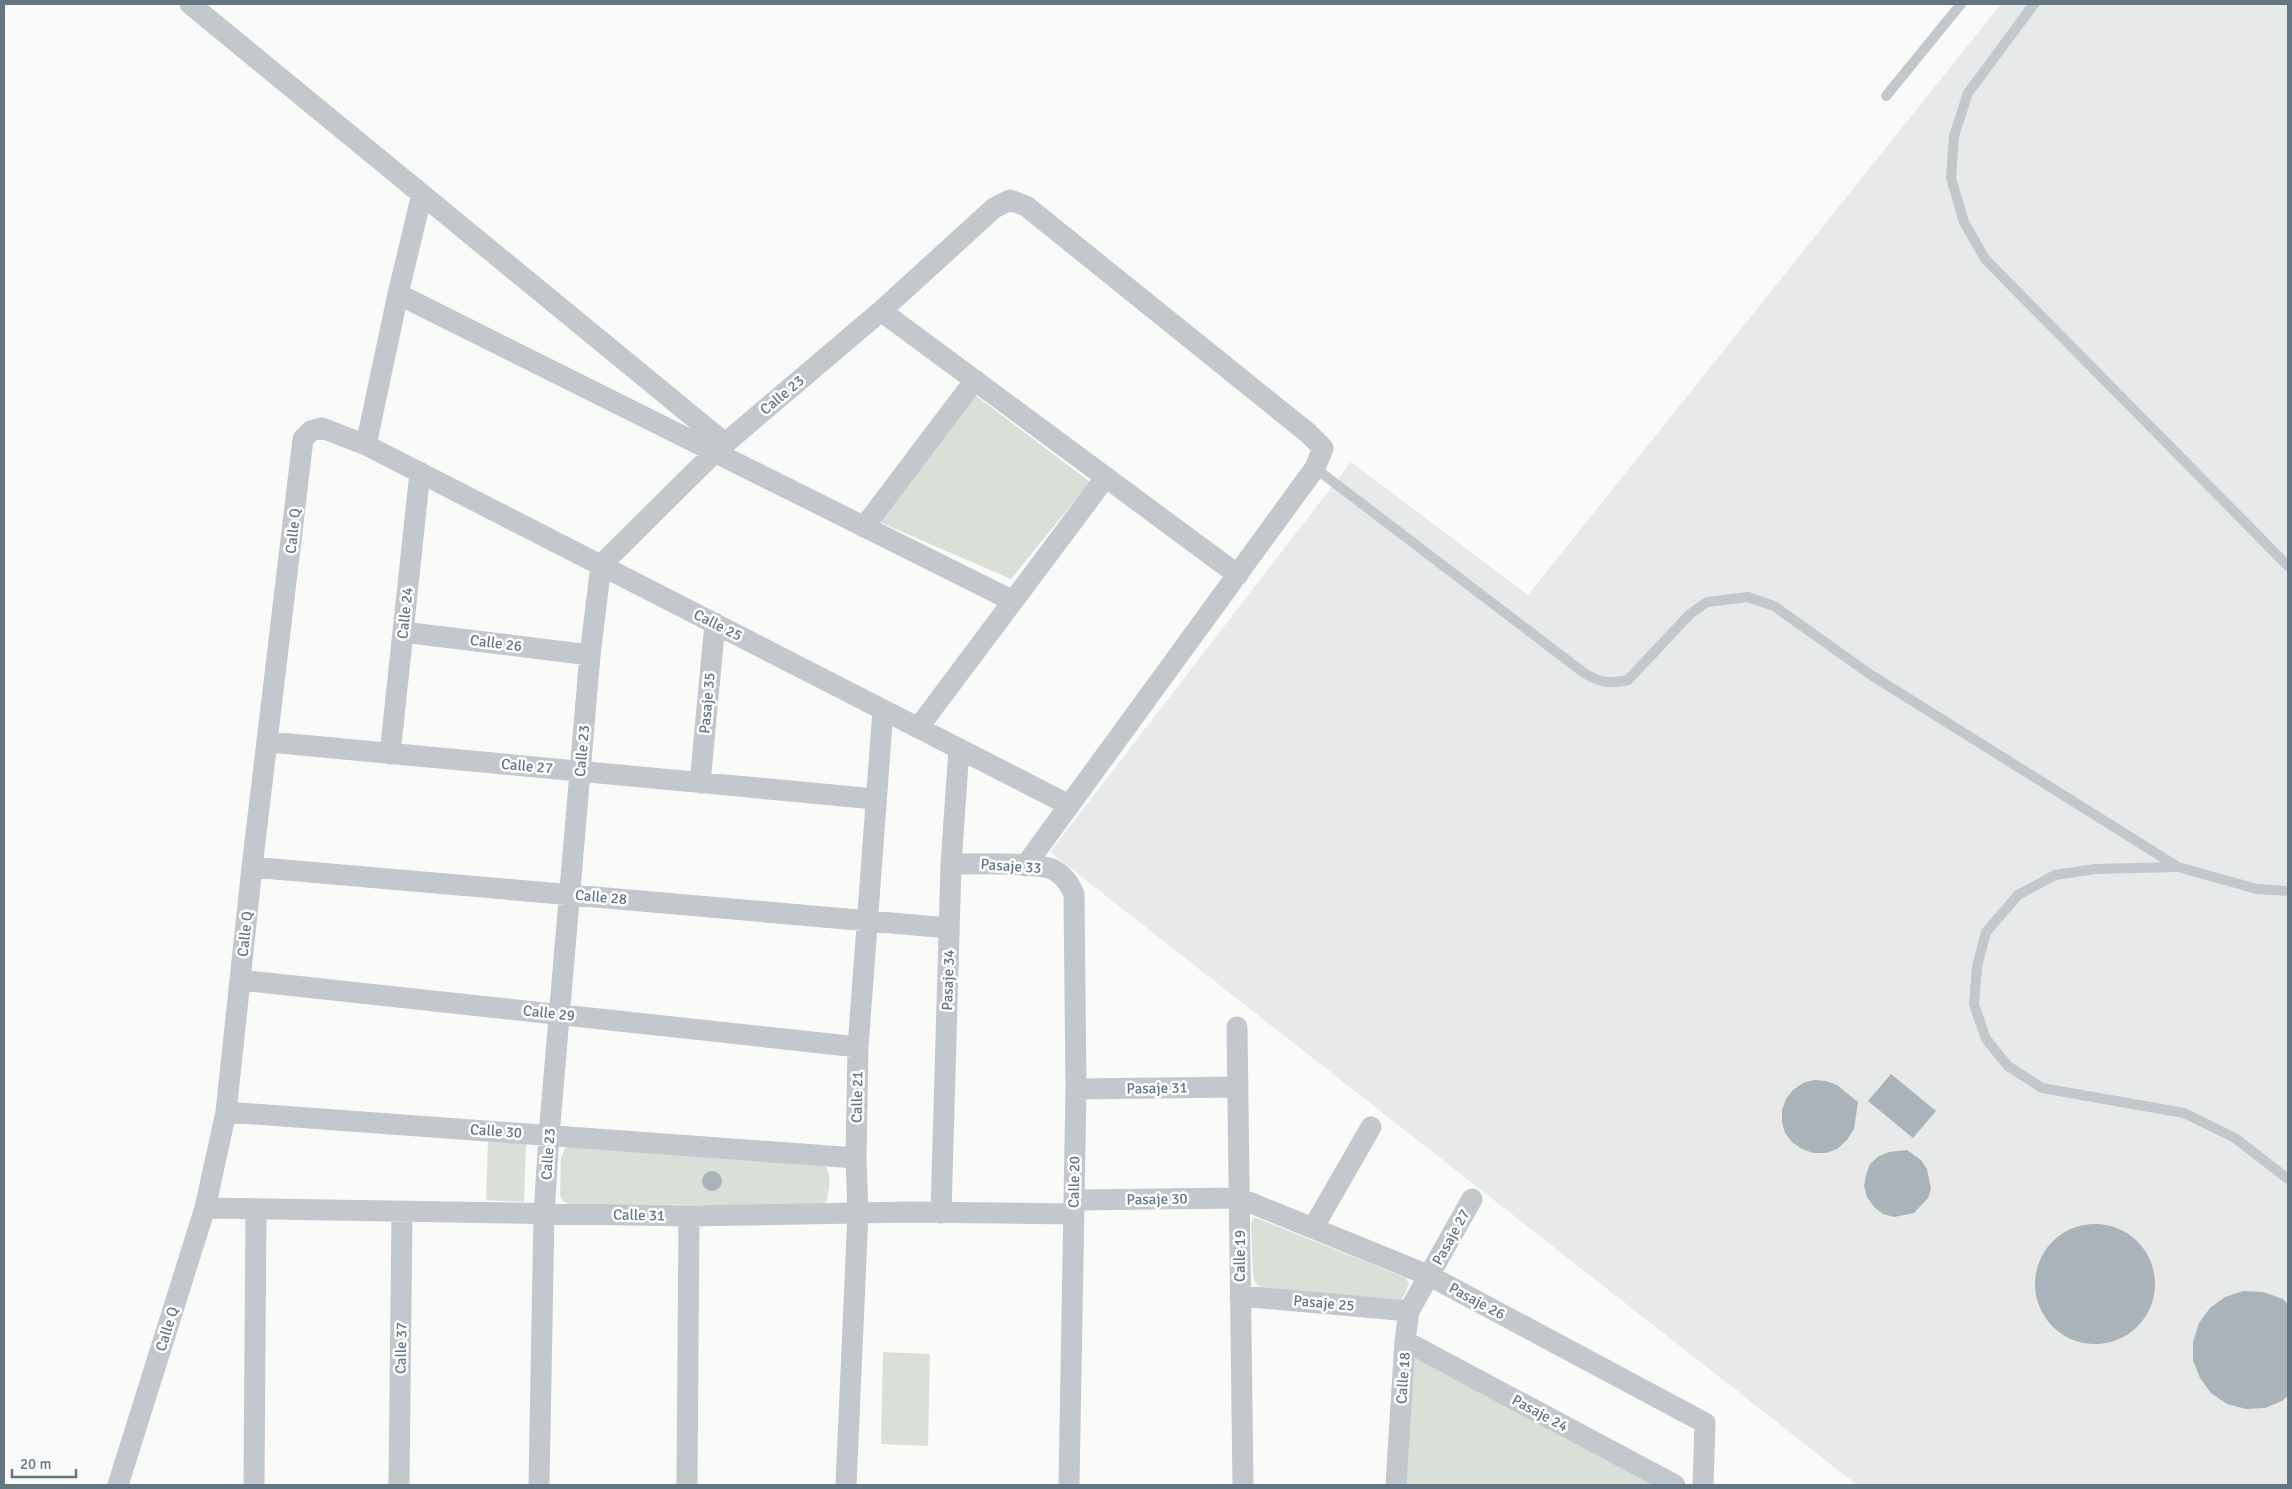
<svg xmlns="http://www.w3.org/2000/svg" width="2292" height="1489" font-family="Signika,sans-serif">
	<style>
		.built { fill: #e8e9e9 }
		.green { fill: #dadfd7 }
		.building { fill: #aab3b9 }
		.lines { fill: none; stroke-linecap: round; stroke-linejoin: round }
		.service { stroke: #c3c8cc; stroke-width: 10 }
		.minor { stroke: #c3c8cc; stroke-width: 21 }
		.labels { text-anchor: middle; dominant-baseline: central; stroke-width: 5; stroke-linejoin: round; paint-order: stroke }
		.street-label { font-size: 15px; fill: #657683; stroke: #fff }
	</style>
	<rect width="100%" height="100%" fill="#fafaf8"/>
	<path class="built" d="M2001,4H2288V1485H1857L1050,852L1351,462L1528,595Z"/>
	<path class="green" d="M966,388L1090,482L1011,579L868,517Z
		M488,1142L526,1143L524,1202L486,1200Z
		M571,1145L823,1165C833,1171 829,1192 826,1202L820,1206L569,1204L563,1201L560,1195L561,1157L565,1148Z
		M1254,1217L1406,1278L1409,1284L1401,1302L1265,1291L1255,1282L1253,1273L1251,1223Z
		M883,1352L930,1354L928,1446L881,1444Z
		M1403,1352L1659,1485H1403Z"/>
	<path class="building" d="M1891,1074L1936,1111L1913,1138L1868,1101Z
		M1814,1080L1826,1081L1837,1085L1858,1102L1854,1129L1847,1140L1837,1149L1826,1153H1813L1802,1149L1792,1142L1785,1133L1782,1122V1110L1786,1099L1793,1090L1803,1083Z
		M1907,1150L1921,1160L1927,1169L1931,1189L1928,1198L1914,1213L1894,1217L1883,1214L1874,1207L1867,1197L1864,1186L1866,1175L1870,1164L1879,1156L1889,1152Z
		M702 1181a10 10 0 1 1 20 0a10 10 0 1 1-20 0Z
		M2035 1284a60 60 0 1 1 120 0a60 60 0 1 1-120 0Z
		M2243,1291L2263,1292L2283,1299L2288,1304V1396L2282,1401L2265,1408L2246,1409L2227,1404L2211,1393L2200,1378L2193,1360V1342L2199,1323L2210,1308L2225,1297Z"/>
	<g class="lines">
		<path class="service" d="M2034,4L1968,93L1954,136L1951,178L1964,222L1985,259L2288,566
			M1886,96L1961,4
			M1315,468L1584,673C1601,683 1609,684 1628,680L1690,614L1707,602L1748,597L1774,606L1871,675L2178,867L2257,889L2288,891
			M2177,867L2095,869L2055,875L2018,895L1986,932L1977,967L1974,1004L1986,1039L2008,1066L2042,1088L2184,1113L2235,1138L2288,1179"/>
		<path class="minor" d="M190,4L725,443
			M398,294L1013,601
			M881,311L1238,575
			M366,445L398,294L422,194
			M864,527L975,380
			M403,632L590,655
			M918,728L1106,477
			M269,742L875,799
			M390,754L420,472
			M700,783L715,623
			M951,864C972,864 1039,862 1054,870C1064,876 1069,883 1074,894L1076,1089L1069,1485
			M252,867L949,928
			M240,980L858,1047
			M1237,1027L1243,1485
			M1076,1089L1238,1087
			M226,1112L856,1158
			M1074,1200L1239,1198L1430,1276L1705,1423L1703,1485
			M205,1208L689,1216L909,1212L1073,1214
			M941,1213L951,864L959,749
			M1313,1228L1371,1127
			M1240,1296L1409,1311
			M1405,1341L1675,1485
			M118,1485L205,1208L226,1112L252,867L303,439L311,431L322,428L366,445L1069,805
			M254,1485L256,1209
			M399,1485L402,1211
			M539,1485L544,1214L549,1135L590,655L601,565L715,452L881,311L994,208L1010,200L1026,206L1308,433L1323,448L1315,468L1025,866
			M687,1485L689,1216
			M846,1485L858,1213L856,1158L858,1047L883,710
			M1396,1485L1405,1341L1409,1311L1472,1199"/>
	</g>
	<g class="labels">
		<g class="street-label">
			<text transform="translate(782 395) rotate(-40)">Calle 23</text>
			<text transform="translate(293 531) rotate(-84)">Calle Q</text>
			<text transform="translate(405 613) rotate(-84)">Calle 24</text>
			<text transform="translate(718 625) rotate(27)">Calle 25</text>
			<text transform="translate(496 643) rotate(7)">Calle 26</text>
			<text transform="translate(707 703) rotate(-85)">Pasaje 35</text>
			<text transform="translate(582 751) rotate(-85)">Calle 23</text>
			<text transform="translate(527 766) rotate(5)">Calle 27</text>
			<text transform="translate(1011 866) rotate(4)">Pasaje 33</text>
			<text transform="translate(601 897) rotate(5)">Calle 28</text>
			<text transform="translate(245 934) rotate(-84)">Calle Q</text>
			<text transform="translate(948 980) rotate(-88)">Pasaje 34</text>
			<text transform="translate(549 1013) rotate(6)">Calle 29</text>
			<text transform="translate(1157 1088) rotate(-1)">Pasaje 31</text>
			<text transform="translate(857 1097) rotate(-89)">Calle 21</text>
			<text transform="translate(496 1131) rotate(4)">Calle 30</text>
			<text transform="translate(548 1154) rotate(-86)">Calle 23</text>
			<text transform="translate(1074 1182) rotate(-89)">Calle 20</text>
			<text transform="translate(1157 1199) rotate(-1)">Pasaje 30</text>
			<text transform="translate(639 1215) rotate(1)">Calle 31</text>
			<text transform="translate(1451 1237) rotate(-61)">Pasaje 27</text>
			<text transform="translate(1240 1256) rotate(-90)">Calle 19</text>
			<text transform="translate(1477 1301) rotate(28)">Pasaje 26</text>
			<text transform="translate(1324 1303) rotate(5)">Pasaje 25</text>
			<text transform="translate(167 1329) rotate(-73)">Calle Q</text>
			<text transform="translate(401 1348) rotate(-89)">Calle 37</text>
			<text transform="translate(1403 1378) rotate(-86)">Calle 18</text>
			<text transform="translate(1540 1413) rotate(28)">Pasaje 24</text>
		</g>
	</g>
	<rect width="2292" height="1489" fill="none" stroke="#657683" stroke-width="10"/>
	<path d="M12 1469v8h64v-8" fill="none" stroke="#657683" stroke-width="2.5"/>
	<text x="20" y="1469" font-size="15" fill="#657683" stroke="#ffffff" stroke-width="4" paint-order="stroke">20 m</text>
</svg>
